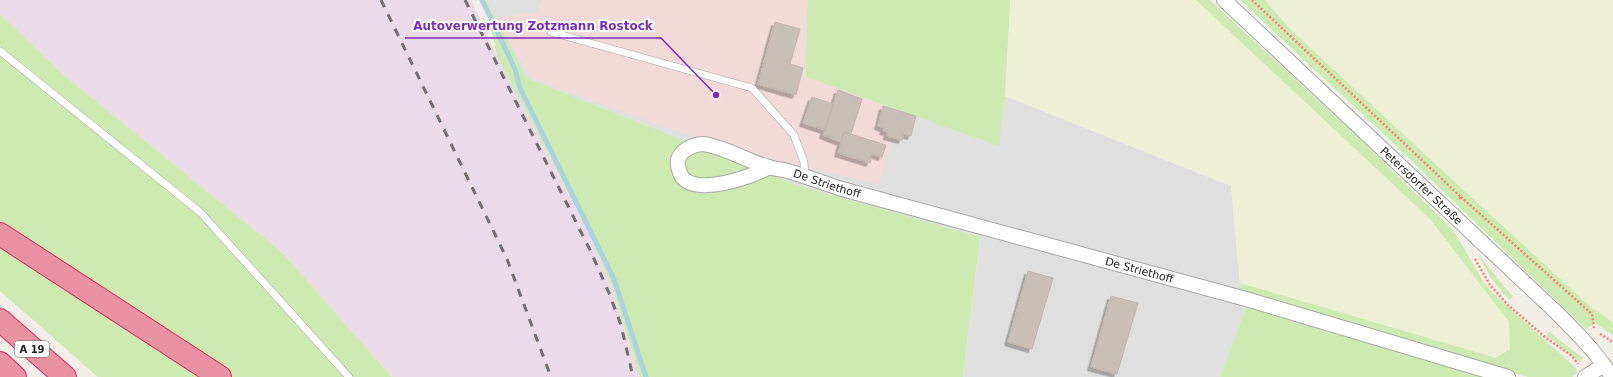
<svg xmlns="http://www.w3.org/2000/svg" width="1613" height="377" font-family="'DejaVu Sans',sans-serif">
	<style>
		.residential { fill: #e0dfdf }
		.commercial { fill: #f2dad9 }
		.industrial { fill: #ebdbe8 }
		.farmland { fill: #eef0d5 }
		.grass { fill: #cdebb0 }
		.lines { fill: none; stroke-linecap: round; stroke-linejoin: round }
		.stream { stroke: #aad3df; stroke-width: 5 }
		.building { fill: #c7bfb8; stroke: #c4b6ab; filter: url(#shadow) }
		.service-casing { stroke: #a9a9a9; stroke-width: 8 }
		.minor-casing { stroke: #a9a9a9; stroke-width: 16 }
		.motorway-casing { stroke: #dc2a67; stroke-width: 24 }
		.path { stroke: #fa8072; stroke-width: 2.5; stroke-dasharray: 2 2; stroke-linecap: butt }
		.service { stroke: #fff; stroke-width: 7 }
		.minor { stroke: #fff; stroke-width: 14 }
		.motorway { stroke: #e892a2; stroke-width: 22 }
		.rail { stroke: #707070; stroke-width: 3; stroke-dasharray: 8 8; stroke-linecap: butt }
		.labels { text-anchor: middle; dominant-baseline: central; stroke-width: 4; stroke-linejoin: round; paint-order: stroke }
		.shield { fill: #fff; stroke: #646464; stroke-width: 1 }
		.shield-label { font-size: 10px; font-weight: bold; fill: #222 }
		.street-label { font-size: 11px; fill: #222; stroke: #fff }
		.leader { fill: none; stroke: #7b2cbf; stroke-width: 1.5 }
		.callout-dot { fill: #7b2cbf; stroke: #fff; stroke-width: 1.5 }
		.callout-label { font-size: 12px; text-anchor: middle; font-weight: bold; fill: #7b2cbf; stroke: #fff; stroke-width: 4; stroke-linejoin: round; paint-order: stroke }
	</style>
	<defs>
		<filter id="shadow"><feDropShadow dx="-3.5" dy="3.5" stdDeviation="0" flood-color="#0004"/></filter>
	</defs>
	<rect width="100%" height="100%" fill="#f2efe9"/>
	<path class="residential" d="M486,0H1010L1005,96L1231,186L1240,283L1245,310L1220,377H963L980,237L797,185L527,78Z"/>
	<path class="commercial" d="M542,0H808L806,77L900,111L879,184L790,163L682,133L531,78L496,19L525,13L536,14Z"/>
	<path class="industrial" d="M0,0H471L497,56L586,227L612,286L640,377H392L282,252L64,75L0,14Z"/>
	<path class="farmland" d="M1010,0H1196L1430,219L1509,322L1510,349L1496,359L1240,283L1231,185L1005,96Z
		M1265,0H1613V322L1592,308L1471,197L1289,28Z"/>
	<path class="grass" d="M479,0H486L527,78L797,185L980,237L963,377H640L612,286L586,227L497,56L489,18Z
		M808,0H1010L1005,96L999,146L806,77Z
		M1196,0H1210L1358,137L1454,231L1483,281L1490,290L1577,369L1576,374L1572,377H1528L1242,293L1240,283L1496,358L1510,349L1509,322L1430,219Z
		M1240,0H1265L1289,28L1471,197L1592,308L1613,322V335L1595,323L1586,329L1390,140Z
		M0,14L64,75L282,252L392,377H98L0,291Z
		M1477,253L1513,297L1509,300L1491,278Z
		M1246,304L1492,377H1220L1245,310Z
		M1549,332L1583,358L1580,362L1546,335Z"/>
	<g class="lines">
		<path class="stream" d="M482,0L515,69L520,88L614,279L646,377"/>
	</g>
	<path class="building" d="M775,22L800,29L790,64L803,68L796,95L758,84Z
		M838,90L862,99L851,134L844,132L841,142L823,135Z
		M812,97L833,104L825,130L803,123Z
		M883,106L916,116L911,136L904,134L902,140L887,136L888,132L883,131L884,128L878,126Z
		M844,132L886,145L882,157L872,154L870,163L838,153Z
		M1028,271L1053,278L1032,349L1008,342Z
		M1111,296L1138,303L1117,374L1091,367Z"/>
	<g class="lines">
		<g class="service-casing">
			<path id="service" d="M551,32L752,88L794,135L804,162L805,177
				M0,51L200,212L349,377"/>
		</g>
		<g class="minor-casing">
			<g id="minor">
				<path id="s1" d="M1224,0L1557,313C1577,333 1597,353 1612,377"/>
				<path id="s2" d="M769,167C752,177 697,196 682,177C679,172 676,162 679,157C683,149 695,144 703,144C726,147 746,161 769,167C774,169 779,169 784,170C803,175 823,183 842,189L1246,299L1508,377"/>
				<path d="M1585,377L1604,365"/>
			</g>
		</g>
		<g class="motorway-casing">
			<path id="motorway" d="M0,234L220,377
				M0,320L65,377
				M0,363L15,377"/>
		</g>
		<path class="path" d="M1252,0L1461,197L1458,200
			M1461,197L1592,314L1594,328
			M1475,259L1490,285L1508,305L1545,337L1572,356L1578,364
			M1600,334L1613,342"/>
		<use href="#service" class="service"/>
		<use href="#minor" class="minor"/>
		<use href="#motorway" class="motorway"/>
		<path class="rail" d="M381,0L507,259L551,377
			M465,0L591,252L609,293L621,325L633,377"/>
	</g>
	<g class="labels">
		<rect class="shield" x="15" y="341" width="34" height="16" rx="3"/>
		<g class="shield-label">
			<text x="32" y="349">A 19</text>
		</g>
		<g class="street-label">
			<text stroke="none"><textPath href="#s2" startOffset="272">De Striethoff</textPath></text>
			<text stroke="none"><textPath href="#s1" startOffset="271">Petersdorfer Straße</textPath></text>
			<text stroke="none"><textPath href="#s2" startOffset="596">De Striethoff</textPath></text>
		</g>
	</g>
	<path class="leader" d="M716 95L661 38H405"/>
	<circle class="callout-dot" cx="716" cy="95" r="4"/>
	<g class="callout-label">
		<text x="533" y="30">Autoverwertung Zotzmann Rostock</text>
	</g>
</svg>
